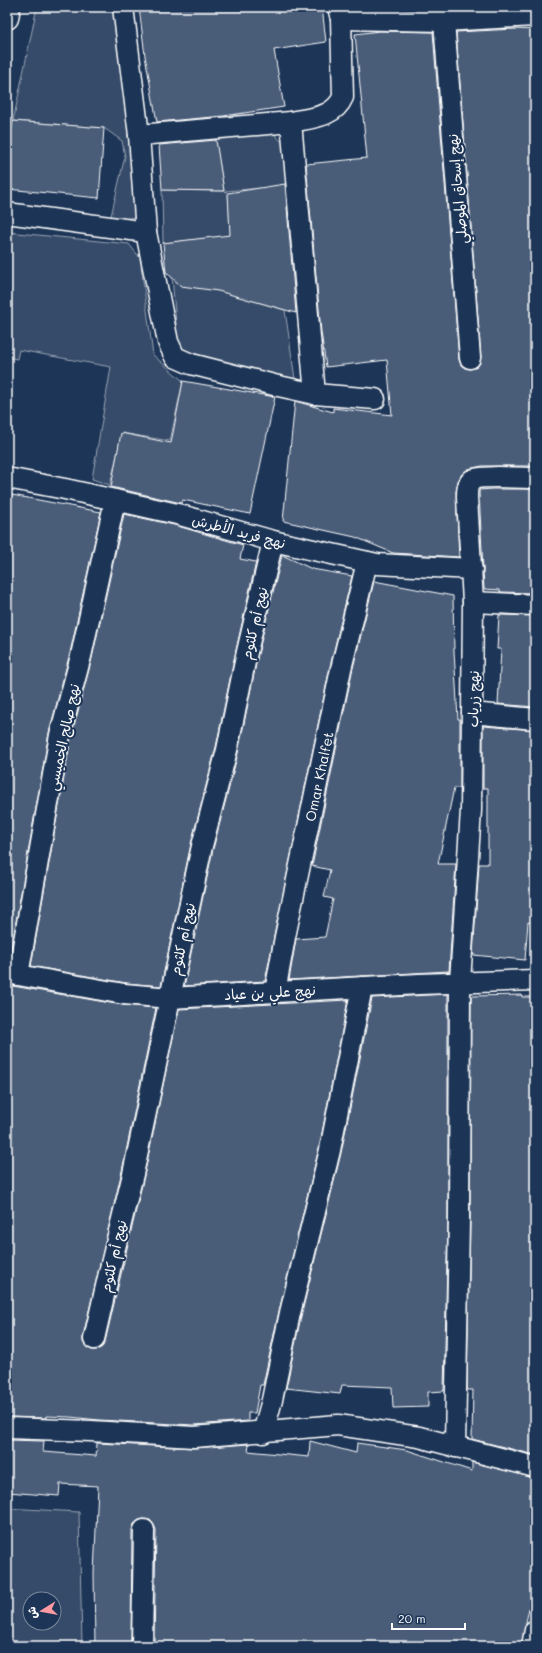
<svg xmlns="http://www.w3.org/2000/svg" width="542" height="1653" font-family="Mali,'Playpen Sans Arabic',sans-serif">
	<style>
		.green { fill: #364b69; stroke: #9aa5b4; fill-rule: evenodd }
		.building { fill: #4a5d79; stroke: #fff }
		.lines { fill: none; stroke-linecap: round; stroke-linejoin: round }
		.street-casing { stroke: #fff; stroke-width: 23 }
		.secondary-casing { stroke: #fff; stroke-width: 25 }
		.street { stroke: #1d3557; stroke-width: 20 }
		.secondary { stroke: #1d3557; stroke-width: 22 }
		.labels { text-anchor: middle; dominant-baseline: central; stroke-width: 4; stroke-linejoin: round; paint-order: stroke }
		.street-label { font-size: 14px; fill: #fff; stroke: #1d3557 }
	</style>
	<rect width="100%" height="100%" fill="#1d3557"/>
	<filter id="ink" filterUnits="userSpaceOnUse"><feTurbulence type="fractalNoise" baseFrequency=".025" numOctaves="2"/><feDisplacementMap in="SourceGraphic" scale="8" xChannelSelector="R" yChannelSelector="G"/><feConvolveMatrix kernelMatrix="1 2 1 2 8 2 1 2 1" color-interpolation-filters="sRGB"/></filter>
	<g filter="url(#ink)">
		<path class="green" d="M37,7H115L138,207L135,217L124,219L111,216L125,156L122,141L104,128L13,121Z
			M273,133L284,144L287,186L225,191L228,193L231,243L211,238L163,243L162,190L224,191L215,136Z
			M7,232L129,244L140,258L153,355L183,381L170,441L122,433L110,485L92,479L111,367L19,350L17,359L7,357Z
			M172,277L285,310L295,379L202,363L178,347Z
			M7,1508L79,1512L82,1646H7ZM30,1599H54V1623H30Z"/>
		<path class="building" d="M139,7H322L326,42L274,50L284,107L224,116L157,122L145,56Z
			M515,29L535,30V466H482L468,469L462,474L458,481L456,492L459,557L393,553L355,537L283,521L295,401L333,412V408L392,415L387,360L326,367L321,332L306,164L367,158L355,34L380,31L433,32L459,359L461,365L465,368L470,369L477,367L480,363L481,357L456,32Z
			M13,121L104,128L99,198L7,189V155Z
			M216,140L224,191L162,190L159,145Z
			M285,184L296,313L218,291L181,286L166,272L163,243L230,235L228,193Z
			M183,381L275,397L250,514L183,500L181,503L111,487L121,433L171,443Z
			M493,489H535V593L500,592V590L484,589L479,492V490Z
			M7,494L101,512L70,653L49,733L9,962H7Z
			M124,514L174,525L243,545L240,559L256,562L236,650L216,747L191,844L161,986L126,983L31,966L71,737L92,658Z
			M282,555L312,569L352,576L330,667L265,981L184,986L213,849L238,753L258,654Z
			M374,581L453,596L454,651L458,719H460V788H454L438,864H456L449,971L289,980L296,939L325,937L333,899L324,897L330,870L312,866L352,672Z
			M499,615L535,616V707L498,704L501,649H497Z
			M483,726L535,730V904L531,923L528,922L525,960L473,955L479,864H488V788H483Z
			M7,985L122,1005L156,1008L122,1171L83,1336V1342L86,1347L92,1350H97L102,1347L105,1342L144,1176L179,1009L348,1000L319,1148L279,1311L263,1385H260L255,1413H248V1421L194,1425L99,1420L70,1417L46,1416V1418L7,1417V1080L11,1058L7,1056Z
			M448,994V1219L444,1391L428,1392V1407L393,1408L392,1387L342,1385L340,1394L286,1388L301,1316L341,1153L372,998Z
			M522,995V997H535V1455L472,1439L473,1390H467L470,1219L471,996Z
			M7,1440L44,1441L43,1452L96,1456L97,1443L193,1448L249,1444L248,1451L309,1457L310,1441L356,1453L357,1443L407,1450L472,1471V1462L535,1478V1580L521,1646H154L156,1530L154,1525L150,1520L144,1519L139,1520L134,1524L132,1530L131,1646H95L94,1573L98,1486L60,1484L59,1496L7,1492Z"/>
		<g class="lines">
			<g class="street-casing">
				<g id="street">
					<path d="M123,7L139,135L146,232L168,342L175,357L191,364L274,385L315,394L375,399"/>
					<path d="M341,19L444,21L535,16"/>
					<path d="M444,21L470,358"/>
					<path d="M291,122C310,118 334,118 343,97L341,19L338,7"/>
					<path d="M139,135L291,122L315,394"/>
					<path d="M7,213L146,232"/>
					<path d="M7,478L65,489L115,500L177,514L273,541L377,564L472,569"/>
					<path d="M473,602L535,605"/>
					<path d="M472,713L535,719"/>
					<path d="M7,973L124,994L170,998L419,984L535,980"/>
					<path d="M18,975L60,735L81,656L115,500"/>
					<path id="s1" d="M275,992L285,937L341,669L367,562"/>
					<path d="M94,1339L112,1260L133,1174L202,846L227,750L247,652L273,541"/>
					<path d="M7,1428L91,1431L194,1437L338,1425L419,1437L535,1467"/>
					<path d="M263,1433L272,1400L290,1313L330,1150L362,987"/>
					<path d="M455,1447L459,1219L460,982L471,810L472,713L473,602L467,497C467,492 467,484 472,480C480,475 524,478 535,478"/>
					<path d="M142,1646L144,1530"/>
					<path d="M532,1646L535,1630"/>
				</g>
			</g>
			<g class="secondary-casing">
				<path id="secondary" d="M7,18L9,7"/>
			</g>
			<use href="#street" class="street"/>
			<use href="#secondary" class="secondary"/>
		</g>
	</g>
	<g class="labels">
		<g class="street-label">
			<text transform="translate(457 189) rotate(-95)">نهج إسحاق الموصلي</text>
			<text transform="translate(239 531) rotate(15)">نهج فريد الأطرش</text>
			<text transform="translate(254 623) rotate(-77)">نهج أم كلثوم</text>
			<text transform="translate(473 699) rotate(-89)">نهج زرياب</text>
			<text transform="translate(63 737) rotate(-78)">نهج صالح الخميسي</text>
			<text stroke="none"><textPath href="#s1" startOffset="220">Omar Khalfet</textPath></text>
			<text transform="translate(182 939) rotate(-78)">نهج أم كلثوم</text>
			<text transform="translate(270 992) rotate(-3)">نهج علي بن عياد</text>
			<text transform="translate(113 1256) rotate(-77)">نهج أم كلثوم</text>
		</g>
	</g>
	<rect width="542" height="1653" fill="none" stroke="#1d3557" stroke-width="24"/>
	<rect x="12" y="12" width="518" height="1629" fill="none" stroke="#fff" stroke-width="1.5" filter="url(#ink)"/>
	<g transform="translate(42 1611) rotate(259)"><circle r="19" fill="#1d3557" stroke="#77869a"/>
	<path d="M0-3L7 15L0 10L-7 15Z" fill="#ff9aa2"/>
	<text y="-6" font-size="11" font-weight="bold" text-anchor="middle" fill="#ffffff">ش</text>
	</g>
	<path d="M392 1623v6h73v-6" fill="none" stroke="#ffffff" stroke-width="2"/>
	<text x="398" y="1623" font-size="12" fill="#ffffff" stroke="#1d3557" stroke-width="3" paint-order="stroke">20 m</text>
</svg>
